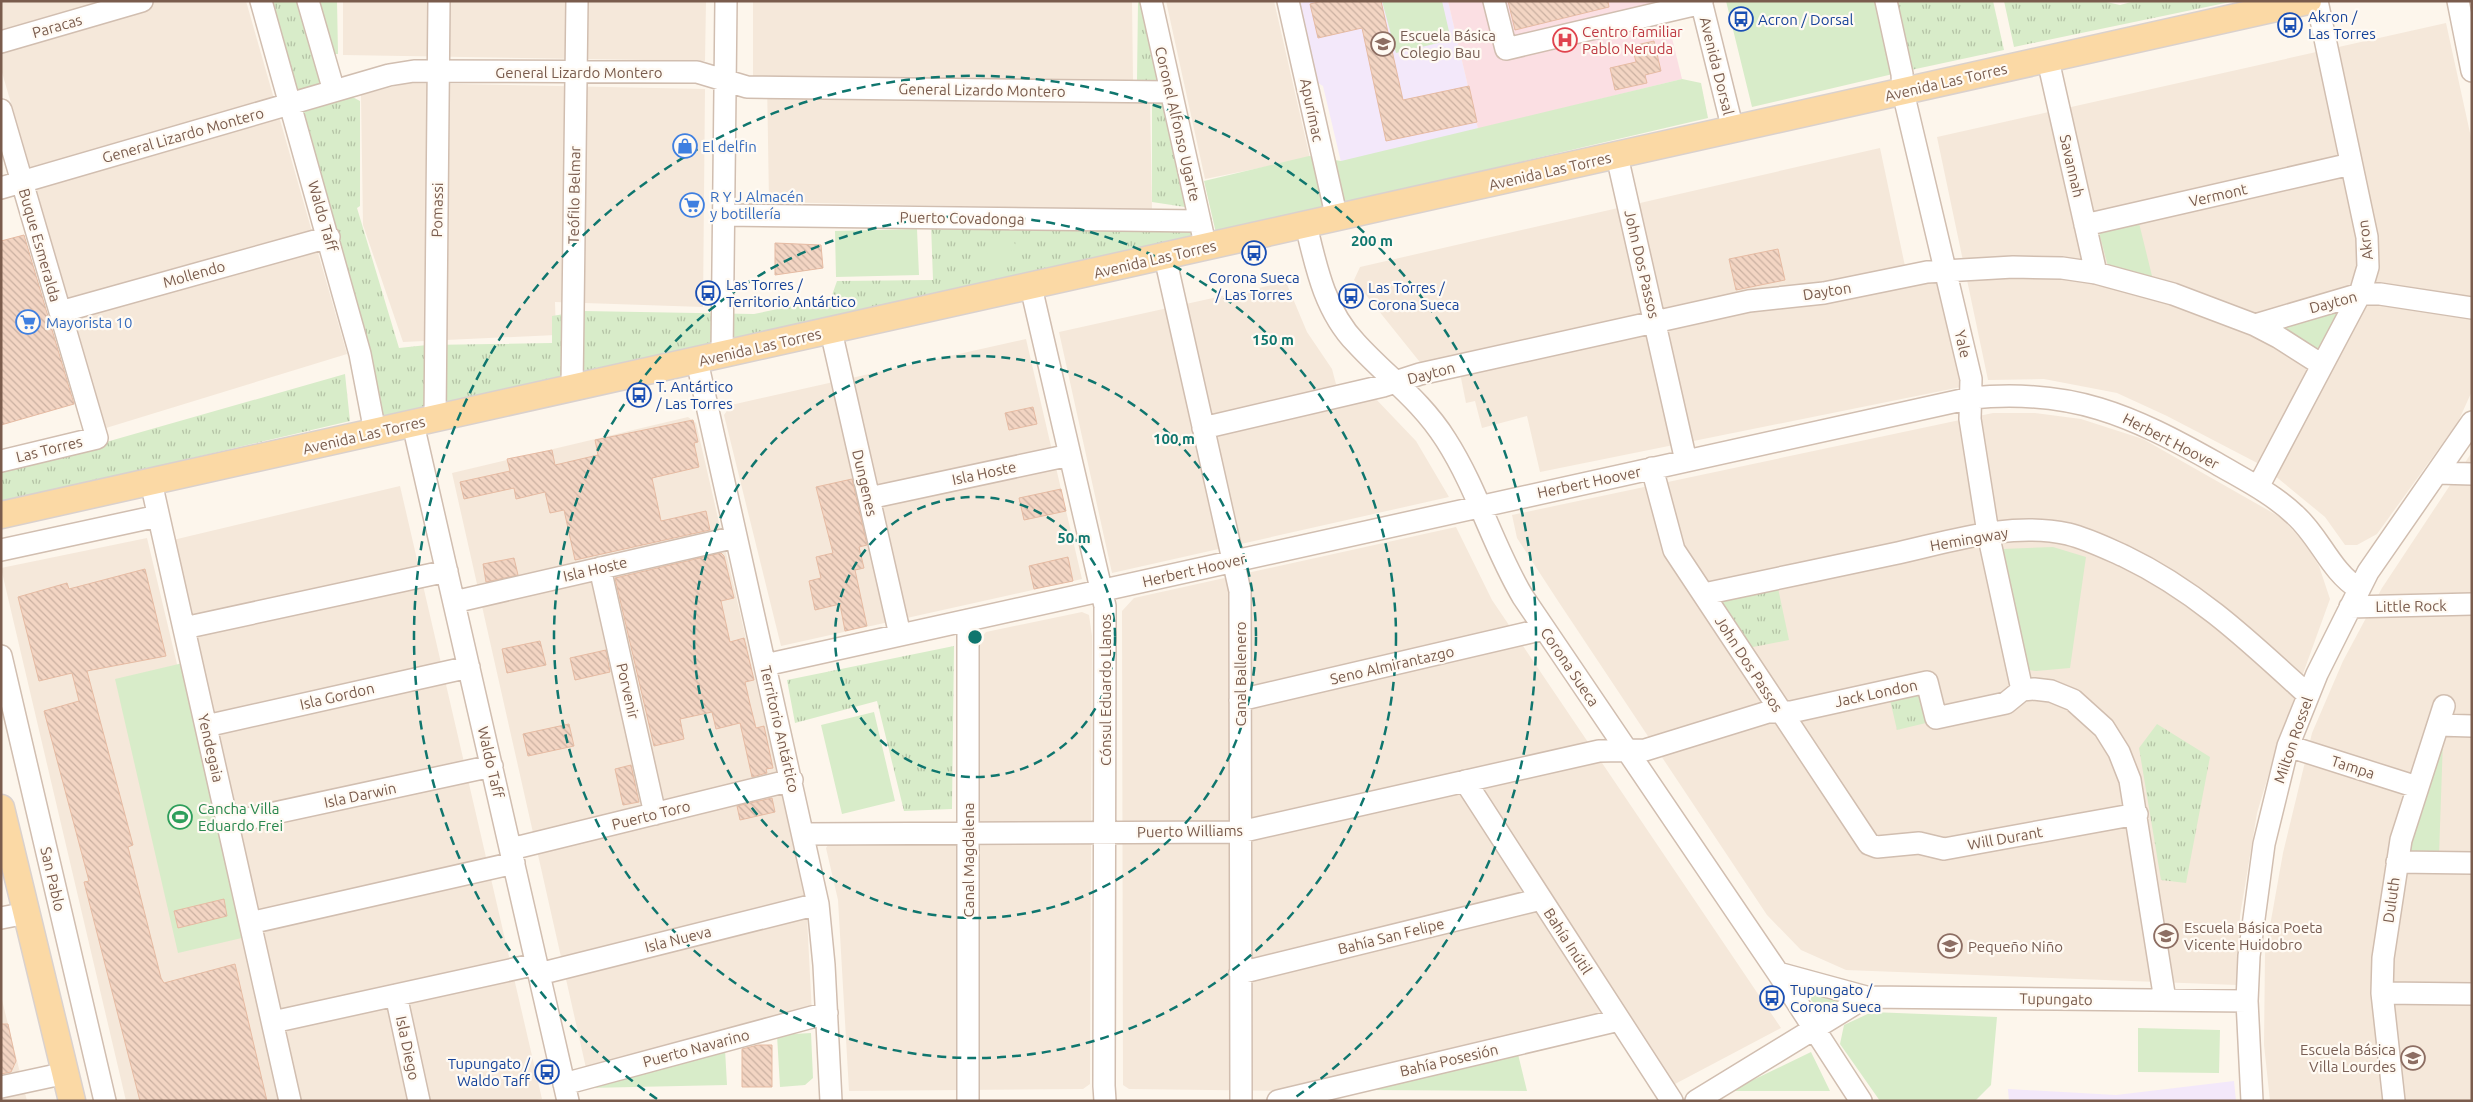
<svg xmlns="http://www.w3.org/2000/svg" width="2473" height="1102" font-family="Ubuntu,sans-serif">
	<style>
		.residential { fill: #f5e8da }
		.education { fill: #f3e8fa }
		.medical { fill: #fbdfe3 }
		.grass { fill: url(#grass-tufts) }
		.park { fill: #d8ecc9 }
		.building { fill: url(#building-back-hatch); stroke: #e6bba3 }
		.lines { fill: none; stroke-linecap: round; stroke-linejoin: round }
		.minor-casing { stroke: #d1beb0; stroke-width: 24 }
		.major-casing { stroke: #dad1cd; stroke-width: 29 }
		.minor { stroke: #fff; stroke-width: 21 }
		.major { stroke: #fbd9a5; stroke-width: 26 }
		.ring { fill: none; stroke: #0f766e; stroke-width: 2.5; stroke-dasharray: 9 6 }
		.labels { text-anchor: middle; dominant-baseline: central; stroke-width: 4.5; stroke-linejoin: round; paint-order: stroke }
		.transit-label { font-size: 15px; fill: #164399; stroke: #fffaf3; text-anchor: start }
		.street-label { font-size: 15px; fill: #7a5c4d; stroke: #fffaf3 }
		.health-label { font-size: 15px; fill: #be3a42; stroke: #fffaf3; text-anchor: start }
		.education-label { font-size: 15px; fill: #785e54; stroke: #fffaf3; text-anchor: start }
		.shop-label { font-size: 15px; fill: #366cbe; stroke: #fffaf3; text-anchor: start }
		.leisure-label { font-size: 15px; fill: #27864d; stroke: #fffaf3; text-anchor: start }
		.centre { fill: #0f766e; stroke: #fffaf3; stroke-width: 2.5 }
		.ring-label { font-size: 15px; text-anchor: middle; font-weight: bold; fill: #0f766e; stroke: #fffaf3; stroke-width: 4.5; stroke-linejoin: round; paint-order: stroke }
	</style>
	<defs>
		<pattern id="grass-tufts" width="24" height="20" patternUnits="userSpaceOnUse" patternTransform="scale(1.25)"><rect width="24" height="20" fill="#d8ecc9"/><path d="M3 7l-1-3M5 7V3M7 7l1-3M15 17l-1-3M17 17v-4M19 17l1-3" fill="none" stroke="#b4c2a5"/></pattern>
		<pattern id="building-back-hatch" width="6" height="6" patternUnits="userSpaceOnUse" patternTransform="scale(1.25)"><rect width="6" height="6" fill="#f3d5c3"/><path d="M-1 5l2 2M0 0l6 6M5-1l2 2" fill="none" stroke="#cab0a1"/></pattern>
	</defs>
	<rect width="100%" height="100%" fill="#fdf6ec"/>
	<path class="residential" d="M1,1H246L347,354L106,428L1,69Z
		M343,1H706L705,61L343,55Z
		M753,1H1132L1133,80L1150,101L1152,210L769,202L767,80L753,78Z
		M1166,1H1274L1310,158L1205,179Z
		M2446,23L2472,142V391L2458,422L2377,534L2357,545H2345L2325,517L2263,466L2167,416L2117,393L2044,379L1988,380L1937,137Z
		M407,83L705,89L703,307L555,302L556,335L403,342L363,225L361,95Z
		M1880,148L1909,285L1936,279L1961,387L1540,472L1527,416L1482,428L1475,401L1466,403L1457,358L1423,366L1354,280L1360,267Z
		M1286,282L1307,332L1332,369L1341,403L1373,396L1416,441L1449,497L1112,573L1059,332Z
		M1026,339L1082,579L781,646L724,415L731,405Z
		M1993,413H2035L2081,419L2143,439L2280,517L2304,542L2319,566L2330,599L2278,743L2257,813L2240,916L2237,985L1846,970L1801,950L1767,915L1558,601L1517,538L1512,515Z
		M688,417L696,423L806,898L812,1014L586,1068L452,473Z
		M2472,452V1101H2270L2264,1045L2265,954L2283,853L2312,733L2343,661L2382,588Z
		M400,486L542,1099L533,1101H299L173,540Z
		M1456,527L1492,600L1781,1028L1675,1084L1666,1081L1620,1010L1284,1091L1129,1089L1123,1085L1122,611L1134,598Z
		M147,538L281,1101H126L1,568Z
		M1082,612L1089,615L1092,636L1090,1084L1083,1089L849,1091L838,900L826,848L831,841L978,838V642L986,632Z
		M1,996L27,1101H1Z"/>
	<path class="education" d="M1308,1H1448L1478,129L1341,162L1323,86L1318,83L1297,4Z
		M2234,1081L2236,1101H2009L2008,1089L2116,1095Z"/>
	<path class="medical" d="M1448,1H1663L1682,79L1478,129Z"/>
	<path class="grass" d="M268,1H300L324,82L360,101V206L357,208L399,348L427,345L552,343V316L583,311L754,314L831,298L837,281L933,280L931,224L1195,231L1197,237L383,419Z
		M1138,1H1142L1160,81L1137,80Z
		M1906,1H1993L2004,50L1911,70L1897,3Z
		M2004,1H2102L2120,5L2135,1H2235L2014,47Z
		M1165,103L1185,207L1152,202V104Z
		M345,374L350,421L1,503V472Z
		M1778,588L1789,640L1748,648L1716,600Z
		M954,646L952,809L904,811L877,701L795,723L787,680Z
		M1923,692L1930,722L1897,730L1890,700Z
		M2157,724L2210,757L2186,883L2161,880L2139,748Z
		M1804,989L1842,1001L1821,1015Z"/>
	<path class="park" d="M316,1H337L338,54H332Z
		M1382,1H1442L1451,40L1396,53Z
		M1726,1H1877L1893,74L1752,107Z
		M1682,79L1701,83L1708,118L1216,233L1204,181L1309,156L1341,161Z
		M2139,223L2153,280L2109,270L2098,229Z
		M917,229L919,275L836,277L835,231Z
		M998,234L1010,235L1016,246V258L1004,266L992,262L987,253L986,241Z
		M2345,304L2315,353L2268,326Z
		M2053,547L2086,557L2070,668L2036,671L2022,669L2002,549Z
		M183,663L246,937L178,953L115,679Z
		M874,712L895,801L842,814L821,725Z
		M2443,740L2439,855L2406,854Z
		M1872,1012L1997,1017L1991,1085L1975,1101H1880L1840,1044L1844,1025Z
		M2138,1028L2220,1030L2219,1073L2138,1072Z
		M811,1033L813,1078L805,1085L780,1087L777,1035Z
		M725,1049L727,1085L587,1088Z
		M1517,1050L1527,1091L1369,1090Z
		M1811,1052L1830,1091H1730Z"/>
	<path class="building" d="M1322,1H1381L1403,100L1469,86L1477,122L1386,141L1362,28L1318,38L1310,4Z
		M1508,1H1608L1609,7L1515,30Z
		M1654,41L1661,71L1645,75L1647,83L1615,90L1610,68L1636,62L1632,46Z
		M24,235L74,404L1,425V241Z
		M775,243L821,245L823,268L775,275Z
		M1778,249L1785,280L1736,290L1729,259Z
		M1033,407L1037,424L1009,430L1005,413Z
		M693,420L698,442L694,443L699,467L652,478L661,521L706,511L710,530L575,560L564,510L550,513L545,492L516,499L514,488L464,499L460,482L510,471L507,459L552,450L555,465L598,455L595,440Z
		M852,479L867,545L859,547L864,568L855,570L867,626L845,631L840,604L815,610L809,581L821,578L816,557L833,553L816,487Z
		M1061,489L1066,511L1024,520L1019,498Z
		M721,553L724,556L734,598L721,601L730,642L744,638L754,680L745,682L750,704L756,728L764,726L773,768L766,769L767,773L752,777L740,723L716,729L712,712L680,719L684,739L654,746L615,578Z
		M1068,557L1073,581L1034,589L1029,566Z
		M514,558L518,575L486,582L483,564Z
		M145,569L166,656L87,671L133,845L128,847L161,978L164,983L235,964L267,1101H140L84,882L89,881L44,711L79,701L72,673L39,681L18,597L67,583L69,589Z
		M540,641L546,665L507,673L502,649Z
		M606,650L610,672L575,680L570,658Z
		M569,724L574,746L528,756L523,734Z
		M631,765L639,802L623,805L615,769Z
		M772,798L775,812L740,820L737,806Z
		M224,899L227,916L178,928L174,911Z
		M1,1024H8L16,1061L11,1072L1,1074Z
		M758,1045H772V1087H742V1049Z"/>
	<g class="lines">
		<g class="minor-casing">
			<path id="minor" d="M261,1L360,354L375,432
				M308,1L334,91
				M1151,1L1203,235
				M1288,1L1337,219
				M1494,1L1506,49L1702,3
				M1701,1L1733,130
				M1886,1L1902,74L1903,92L1971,379L1970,419L1988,533L2022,690
				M2458,1L2472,71
				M1,42L142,1
				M2048,60L2096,273
				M1,110L97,438L1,461
				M1617,156L1686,461
				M1,188L389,75L414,71L697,72L747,87L1171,92
				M723,215L1200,221
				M1306,225C1316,267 1325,311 1356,343C1387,377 1421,400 1446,440C1478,490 1493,547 1523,597L1778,973L1861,1101
				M2085,225L2351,164
				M1165,257L1240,591L1241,1101
				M1031,287L1105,606L1104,1086L1105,1101
				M60,312L329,237
				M2255,325L2360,294H2380L2472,308
				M831,331L900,635
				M722,356L726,1
				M697,361L818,904L824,965L831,1101
				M572,389L577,1
				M435,419L439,1
				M413,424L568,1101
				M1203,428L1383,386L1420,374L1749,301L1824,293L1927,272L2013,267L2062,268L2096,273L2173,294L2255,325L2278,337L2322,365
				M1652,468L1674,550L1869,844L1877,847L1919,843L1944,849L2137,814
				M2438,473L2472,474
				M151,482L290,1101
				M2258,487L2360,294L2368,267L2367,237L2317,1
				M869,498L1070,455
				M1,550L158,516
				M600,568L655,814
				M1704,594C1767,581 1830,567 1893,554C1949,542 2010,521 2068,534C2088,539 2106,548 2124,556C2197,591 2249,641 2308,695
				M454,602L736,537
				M2350,607L2472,604
				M184,628L447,571
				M1,656L105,1101
				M765,665L1971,398C2071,388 2131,415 2216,463C2243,479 2272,493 2295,515C2320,537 2330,571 2359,589
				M1240,700L1544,629
				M2438,725L2472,726
				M206,726L469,667
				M2288,746L2417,787
				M1465,781L1672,1101
				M228,823L492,766
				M804,834L1240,832L1599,751L1645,750L1768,712H1791L1927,682L1936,718L2006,703L2022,690L2034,689L2051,691L2073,700L2104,728L2119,752L2130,780L2165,1000
				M511,849L792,780
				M2397,862L2472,863
				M1,918L27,913
				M250,923L514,863
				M1240,973L1541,899
				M1778,973L1866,997L2247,1001
				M539,974L818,904
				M2382,993L2472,994
				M396,995L419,1101
				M273,1022L537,964
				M564,1084L827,1013
				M1,1087L66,1073
				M968,1101V620
				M1278,1101L1619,1020
				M1696,1101L1866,997
				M2252,1101L2247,1001L2249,956L2264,844L2288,746L2317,674L2368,572L2472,422
				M2394,1101L2382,993L2383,958L2401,840L2444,706"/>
		</g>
		<g class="major-casing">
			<path id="major" d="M1,515L2308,1
				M1,808L72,1101"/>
		</g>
		<use href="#minor" class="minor"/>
		<use href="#major" class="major"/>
	</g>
	<g class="ring">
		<circle cx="975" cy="637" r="140"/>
		<circle cx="975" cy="637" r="281"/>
		<circle cx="975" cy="637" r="421"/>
		<path d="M657 1099A561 561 0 1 1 1293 1099"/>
	</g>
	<defs>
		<g id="bus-ring" transform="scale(1.25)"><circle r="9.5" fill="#fffaf3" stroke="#1a4fb4" stroke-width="1.5"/><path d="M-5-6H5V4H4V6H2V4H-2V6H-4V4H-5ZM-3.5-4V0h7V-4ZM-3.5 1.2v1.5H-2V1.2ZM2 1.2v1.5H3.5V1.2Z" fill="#1a4fb4"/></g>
		<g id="hospital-ring" transform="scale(1.25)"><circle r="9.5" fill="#fffaf3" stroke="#e0444e" stroke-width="1.5"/><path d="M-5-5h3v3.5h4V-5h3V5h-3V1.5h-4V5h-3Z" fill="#e0444e"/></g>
		<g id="school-ring" transform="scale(1.25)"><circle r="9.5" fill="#fffaf3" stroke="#8d6e63" stroke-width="1.5"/><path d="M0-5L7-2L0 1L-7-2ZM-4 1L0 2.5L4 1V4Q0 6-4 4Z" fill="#8d6e63"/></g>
		<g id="shop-ring" transform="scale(1.25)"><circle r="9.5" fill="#fffaf3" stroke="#3f7fe0" stroke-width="1.5"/><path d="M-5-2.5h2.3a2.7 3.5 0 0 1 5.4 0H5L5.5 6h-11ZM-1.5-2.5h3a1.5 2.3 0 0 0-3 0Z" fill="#3f7fe0"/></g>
		<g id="supermarket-ring" transform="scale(1.25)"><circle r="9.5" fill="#fffaf3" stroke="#3f7fe0" stroke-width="1.5"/><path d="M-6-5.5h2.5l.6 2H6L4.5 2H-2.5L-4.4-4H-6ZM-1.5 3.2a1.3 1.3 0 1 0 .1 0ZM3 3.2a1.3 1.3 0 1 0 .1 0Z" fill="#3f7fe0"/></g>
		<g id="stadium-ring" transform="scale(1.25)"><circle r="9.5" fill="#fffaf3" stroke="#2e9e5b" stroke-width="1.5"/><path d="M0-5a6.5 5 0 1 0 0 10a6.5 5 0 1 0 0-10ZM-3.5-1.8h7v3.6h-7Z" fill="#2e9e5b"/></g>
	</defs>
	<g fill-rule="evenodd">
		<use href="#bus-ring" x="1741" y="19"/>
		<use href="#bus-ring" x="2290" y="25"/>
		<use href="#hospital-ring" x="1565" y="40"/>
		<use href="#school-ring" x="1383" y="44"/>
		<use href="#shop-ring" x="685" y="146"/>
		<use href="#supermarket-ring" x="692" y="205"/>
		<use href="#bus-ring" x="1254" y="253"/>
		<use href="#bus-ring" x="708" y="293"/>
		<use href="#bus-ring" x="1351" y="296"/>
		<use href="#supermarket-ring" x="28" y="322"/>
		<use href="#bus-ring" x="639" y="395"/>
		<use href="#stadium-ring" x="180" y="817"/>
		<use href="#school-ring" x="2166" y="936"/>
		<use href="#school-ring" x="1950" y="946"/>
		<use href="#bus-ring" x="1772" y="998"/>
		<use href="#school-ring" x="2413" y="1058"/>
		<use href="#bus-ring" x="547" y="1072"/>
	</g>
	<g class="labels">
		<g class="transit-label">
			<text x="2308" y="16">Akron /<tspan x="2308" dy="17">Las Torres</tspan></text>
			<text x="1758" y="19">Acron / Dorsal</text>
			<text x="1254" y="277" text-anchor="middle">Corona Sueca<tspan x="1254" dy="17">/ Las Torres</tspan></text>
			<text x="726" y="284">Las Torres /<tspan x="726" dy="17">Territorio Antártico</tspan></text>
			<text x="1368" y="287">Las Torres /<tspan x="1368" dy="17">Corona Sueca</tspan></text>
			<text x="656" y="386">T. Antártico<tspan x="656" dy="17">/ Las Torres</tspan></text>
			<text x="1790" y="989">Tupungato /<tspan x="1790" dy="17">Corona Sueca</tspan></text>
			<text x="530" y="1063" text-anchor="end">Tupungato /<tspan x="530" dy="17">Waldo Taff</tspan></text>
		</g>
		<g class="street-label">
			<text transform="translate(57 26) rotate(-16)">Paracas</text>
			<text transform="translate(1717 66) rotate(76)">Avenida Dorsal</text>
			<text x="579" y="72">General Lizardo Montero</text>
			<text transform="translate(1946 82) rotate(-13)">Avenida Las Torres</text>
			<text transform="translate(982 90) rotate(1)">General Lizardo Montero</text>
			<text transform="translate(1312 110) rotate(78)">Apurímac</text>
			<text transform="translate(1178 124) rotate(77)">Coronel Alfonso Ugarte</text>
			<text transform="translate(183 135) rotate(-16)">General Lizardo Montero</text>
			<text transform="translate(2072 166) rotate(77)">Savannah</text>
			<text transform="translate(1550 171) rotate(-13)">Avenida Las Torres</text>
			<text transform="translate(574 195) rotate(-89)">Teófilo Belmar</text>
			<text transform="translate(2218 195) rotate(-13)">Vermont</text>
			<text transform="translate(437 210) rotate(-89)">Pomassi</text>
			<text transform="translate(323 216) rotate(74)">Waldo Taff</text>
			<text transform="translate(962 218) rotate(1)">Puerto Covadonga</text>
			<text transform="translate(2365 240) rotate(-97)">Akron</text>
			<text transform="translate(40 245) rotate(74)">Buque Esmeralda</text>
			<text transform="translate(1155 259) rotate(-13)">Avenida Las Torres</text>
			<text transform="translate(1642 264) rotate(77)">John Dos Passos</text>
			<text transform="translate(194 274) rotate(-16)">Mollendo</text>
			<text transform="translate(1827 291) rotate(-9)">Dayton</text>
			<text transform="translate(2333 302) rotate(-15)">Dayton</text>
			<text transform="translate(1963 344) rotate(77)">Yale</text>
			<text transform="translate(760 347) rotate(-13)">Avenida Las Torres</text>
			<text transform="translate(1431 373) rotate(-15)">Dayton</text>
			<text transform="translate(364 435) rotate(-13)">Avenida Las Torres</text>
			<text transform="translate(2171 441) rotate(27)">Herbert Hoover</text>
			<text transform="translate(49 449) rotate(-14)">Las Torres</text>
			<text transform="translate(984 473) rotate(-12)">Isla Hoste</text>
			<text transform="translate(1589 482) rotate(-12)">Herbert Hoover</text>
			<text transform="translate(865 483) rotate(77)">Dungenes</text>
			<text transform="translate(1969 539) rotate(-10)">Hemingway</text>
			<text transform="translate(595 569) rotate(-13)">Isla Hoste</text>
			<text transform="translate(1194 570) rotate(-13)">Herbert Hoover</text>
			<text transform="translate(2411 606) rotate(-1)">Little Rock</text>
			<text transform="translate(1749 664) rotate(57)">John Dos Passos</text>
			<text transform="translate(1392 665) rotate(-13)">Seno Almirantazgo</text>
			<text transform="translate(1570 667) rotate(56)">Corona Sueca</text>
			<text transform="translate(1240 674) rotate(-90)">Canal Ballenero</text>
			<text transform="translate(1105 690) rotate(-90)">Cónsul Eduardo Llanos</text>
			<text transform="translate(628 691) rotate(77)">Porvenir</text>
			<text transform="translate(1876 693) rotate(-12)">Jack London</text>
			<text transform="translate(337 696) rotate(-13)">Isla Gordon</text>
			<text transform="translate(780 729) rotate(77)">Territorio Antártico</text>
			<text transform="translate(2293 740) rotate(-71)">Milton Rossel</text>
			<text transform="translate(211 748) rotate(77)">Yendegaia</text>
			<text transform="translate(491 762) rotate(77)">Waldo Taff</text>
			<text transform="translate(2353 767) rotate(18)">Tampa</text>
			<text transform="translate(360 795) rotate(-12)">Isla Darwin</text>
			<text transform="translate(651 815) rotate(-14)">Puerto Toro</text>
			<text transform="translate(1190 831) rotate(-1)">Puerto Williams</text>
			<text transform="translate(2005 838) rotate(-10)">Will Durant</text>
			<text transform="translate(968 860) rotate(-90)">Canal Magdalena</text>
			<text transform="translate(53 879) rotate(77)">San Pablo</text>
			<text transform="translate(2391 900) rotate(-82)">Duluth</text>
			<text transform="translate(1391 936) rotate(-14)">Bahía San Felipe</text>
			<text transform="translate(678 939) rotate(-14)">Isla Nueva</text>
			<text transform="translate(1568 941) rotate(57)">Bahía Inútil</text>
			<text transform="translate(2056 999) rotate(1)">Tupungato</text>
			<text transform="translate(408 1048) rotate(78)">Isla Diego</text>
			<text transform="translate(696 1048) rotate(-15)">Puerto Navarino</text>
			<text transform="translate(1449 1060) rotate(-13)">Bahía Posesión</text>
		</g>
		<g class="health-label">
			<text x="1582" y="31">Centro familiar<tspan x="1582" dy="17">Pablo Neruda</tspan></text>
		</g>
		<g class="education-label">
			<text x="1400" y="35">Escuela Básica<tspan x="1400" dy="17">Colegio Bau</tspan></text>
			<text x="2184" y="927">Escuela Básica Poeta<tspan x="2184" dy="17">Vicente Huidobro</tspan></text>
			<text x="1968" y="946">Pequeño Niño</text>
			<text x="2396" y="1049" text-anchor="end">Escuela Básica<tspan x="2396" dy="17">Villa Lourdes</tspan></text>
		</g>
		<g class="shop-label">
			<text x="702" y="146">El delfin</text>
			<text x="710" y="196">R Y J Almacén<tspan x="710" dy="17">y botillería</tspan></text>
			<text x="46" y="322">Mayorista 10</text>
		</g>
		<g class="leisure-label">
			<text x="198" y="808">Cancha Villa<tspan x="198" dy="17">Eduardo Frei</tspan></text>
		</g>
	</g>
	<circle cx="975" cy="637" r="8" class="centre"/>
	<g class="ring-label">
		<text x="1372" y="246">200 m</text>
		<text x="1273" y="345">150 m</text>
		<text x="1174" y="444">100 m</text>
		<text x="1074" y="543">50 m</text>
	</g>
	<rect width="2473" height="1102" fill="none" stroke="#7a5c4d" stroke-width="5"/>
</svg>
